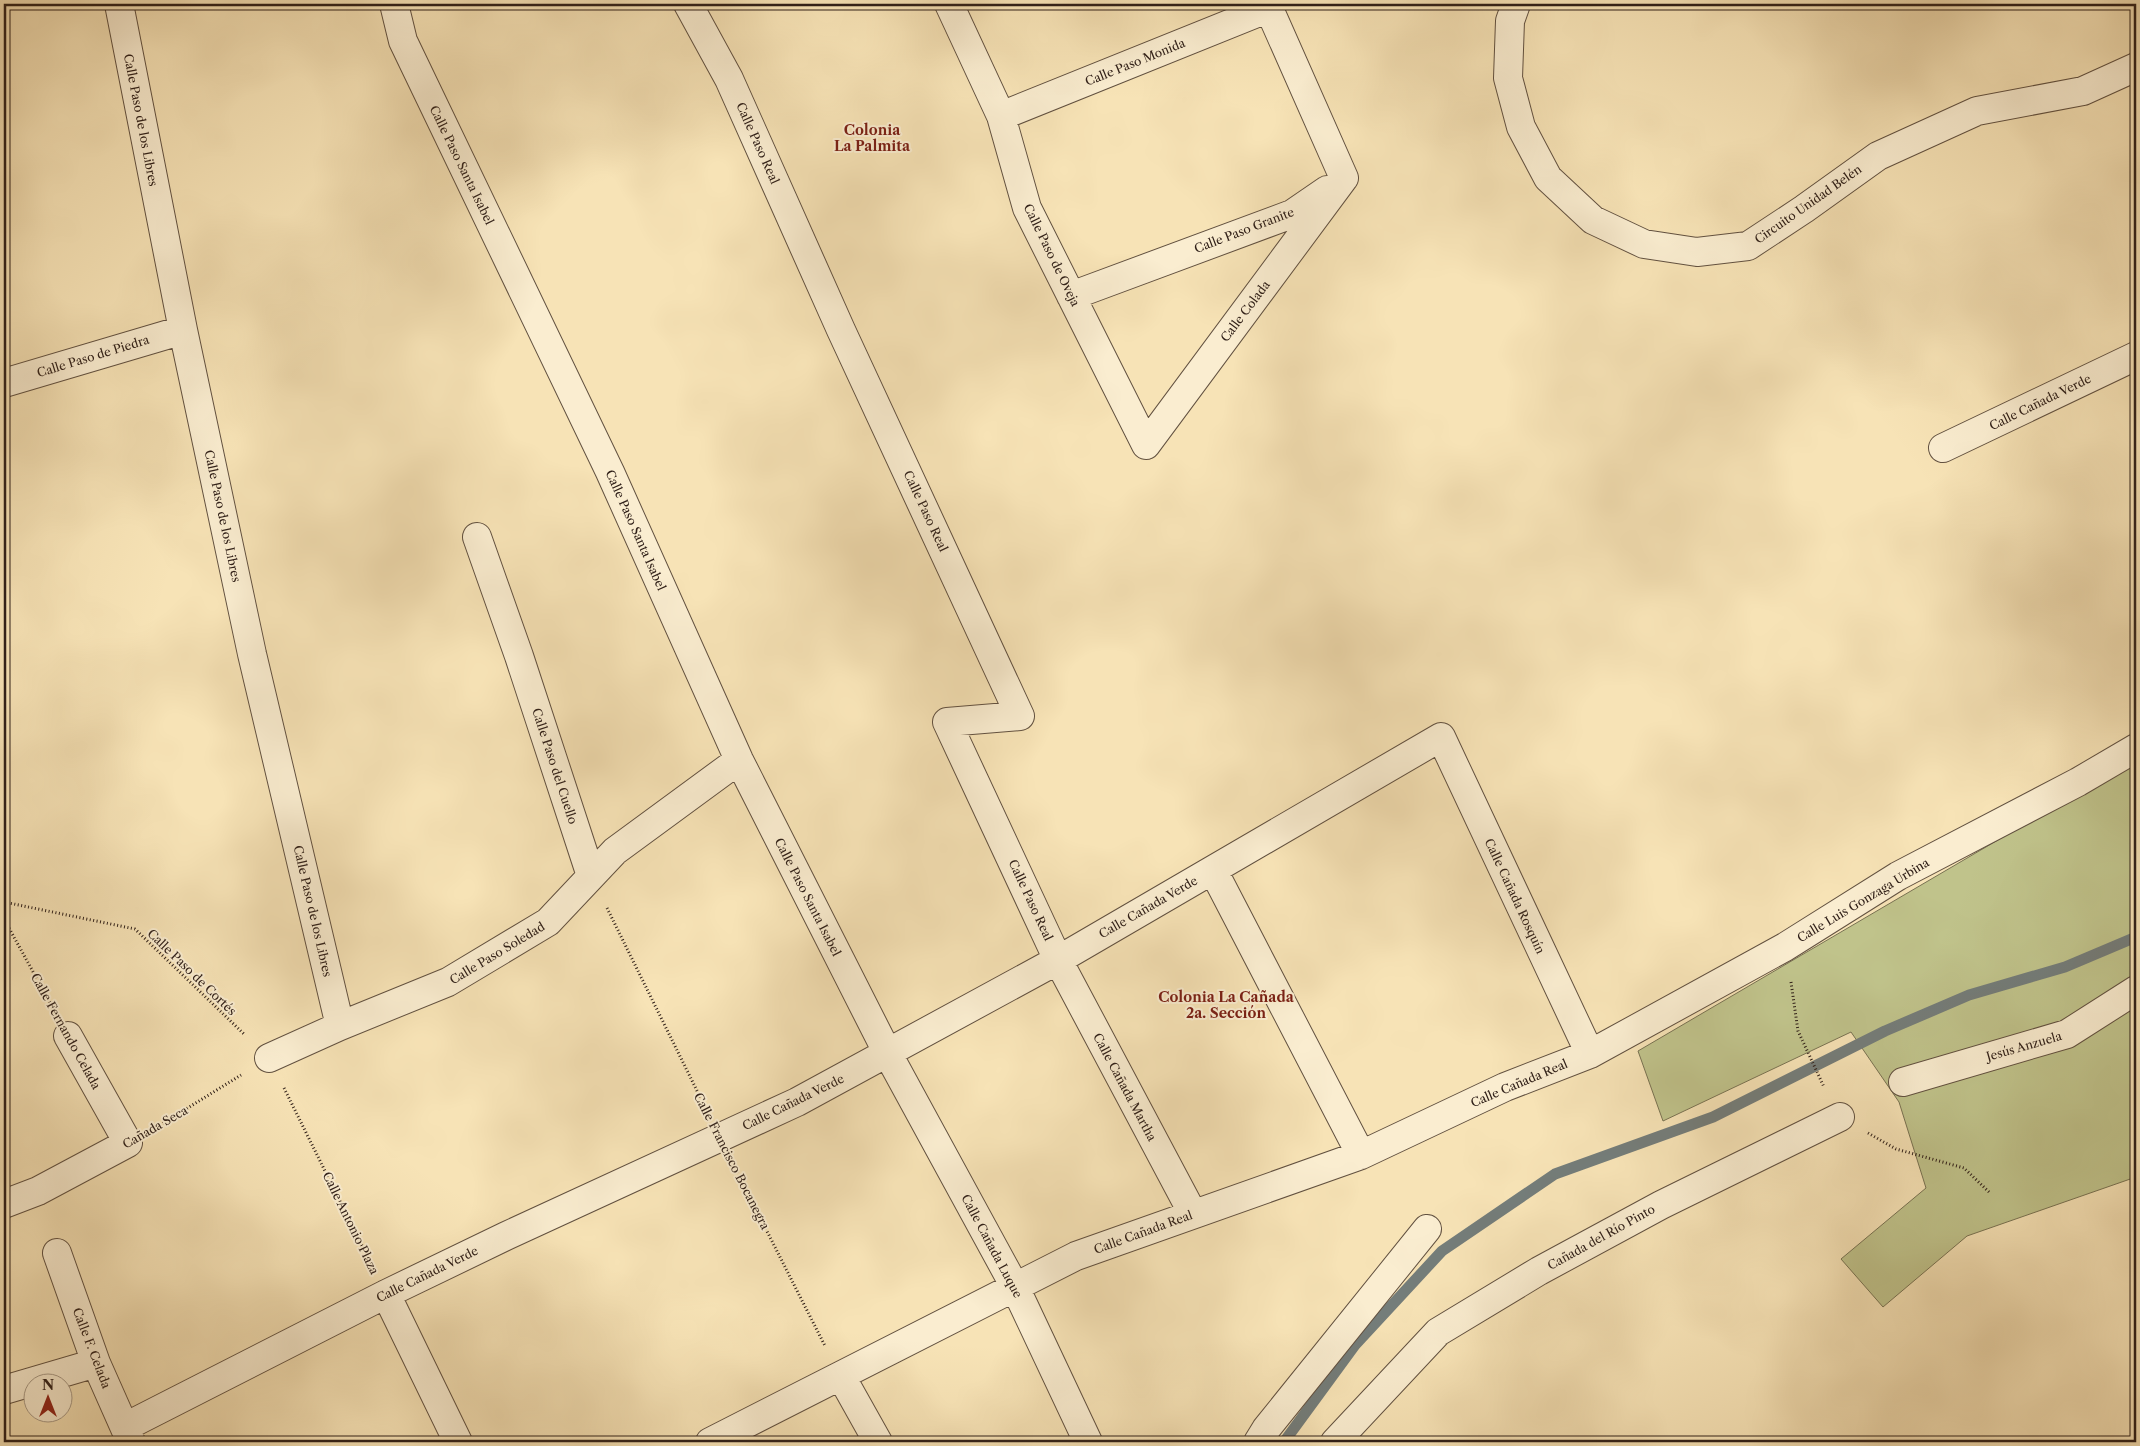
<svg xmlns="http://www.w3.org/2000/svg" width="2140" height="1446" font-family="'Libre Caslon Text',serif">
	<style>
		.green { fill: #c0c38b; stroke: #787252 }
		.lines { fill: none; stroke-linecap: round; stroke-linejoin: round }
		.stream { stroke: #747d7a; stroke-width: 11 }
		.minor-casing { stroke: #625140; stroke-width: 30 }
		.path { stroke: #302019; stroke-width: 3; stroke-dasharray: 1 2.5; stroke-linecap: butt }
		.minor { stroke: #faedd0; stroke-width: 28 }
		.labels { text-anchor: middle; dominant-baseline: central; stroke-width: 4; stroke-linejoin: round; paint-order: stroke }
		.street-label { font-size: 12px; fill: #302019; stroke: #faedd0 }
		.neighbourhood-label { font-size: 14px; font-weight: bold; fill: #7a1f14; stroke: #faedd0 }
	</style>
	<rect width="100%" height="100%" fill="#f7e3b6"/>
	<filter id="stains"><feTurbulence type="fractalNoise" baseFrequency=".004" numOctaves="4"/><feColorMatrix values="0 0 0 0 .2 0 0 0 0 .09 0 0 0 0 .02 0 0 0 .5 -.17"/></filter>
	<radialGradient id="worn" r=".72"><stop offset=".6" stop-color="#630" stop-opacity="0"/><stop offset="1" stop-color="#630" stop-opacity=".3"/></radialGradient>
	<path class="green" d="M2136,759V1177L1967,1236L1883,1307L1841,1259L1926,1188L1899,1102L1851,1032L1663,1121L1638,1051Z"/>
	<g class="lines">
		<path class="stream" d="M1284,1442L1355,1345L1442,1251L1555,1174L1713,1117L1885,1031L1969,995L2065,967L2136,937"/>
		<g class="minor-casing">
			<path id="minor" d="M119,4L183,330L252,654L340,1026
				M394,4L403,41L610,472L739,760L888,1054L1015,1287L1088,1442
				M688,4L729,79L841,330L1020,716L947,722L1058,960L1193,1214
				M949,4L1001,116L1027,208L1146,445L1344,178
				M1267,4L1344,178
				M1516,4L1510,21L1508,78L1521,127L1548,178L1593,220L1644,244L1697,252L1748,246L1804,209L1878,156L1977,111L2083,91L2136,67
				M1001,116L1269,8
				M1071,296L1292,214L1327,190
				M4,383L183,330
				M1943,448L2136,356
				M477,537L519,656L591,876
				M1213,870L1361,1155
				M269,1058L340,1026L448,982L548,922L615,851L739,760
				M1903,1082L2067,1034L2136,990
				M4,1204L38,1191L128,1143L68,1036
				M57,1253L96,1363L131,1442
				M386,1294L458,1442
				M841,1376L878,1442
				M4,1390L96,1363
				M125,1427L386,1294L506,1236L797,1102L1058,960L1441,737L1590,1054
				M710,1442L1076,1256L1361,1155L1505,1087L1590,1054L1785,947L1898,876L2078,782L2136,748
				M1258,1442L1266,1429L1427,1229
				M1335,1442L1438,1332L1539,1271L1661,1205L1840,1117"/>
		</g>
		<path class="path" d="M4,902L135,929L245,1035
			M607,908L705,1107
			M4,919L53,1008
			M1791,982L1798,1031L1824,1087
			M284,1088L371,1264
			M157,1127L241,1075
			M1868,1133L1896,1149L1964,1168L1989,1192
			M734,1166L825,1346"/>
		<use href="#minor" class="minor"/>
	</g>
	<g class="labels">
		<g class="street-label">
			<text transform="translate(1135 62) rotate(-22)">Calle Paso Monida</text>
			<text transform="translate(141 120) rotate(79)">Calle Paso de los Libres</text>
			<text transform="translate(758 143) rotate(66)">Calle Paso Real</text>
			<text transform="translate(462 165) rotate(64)">Calle Paso Santa Isabel</text>
			<text transform="translate(1808 204) rotate(-35)">Circuito Unidad Belén</text>
			<text transform="translate(1244 230) rotate(-21)">Calle Paso Granite</text>
			<text transform="translate(1052 255) rotate(64)">Calle Paso de Oveja</text>
			<text transform="translate(1245 311) rotate(-53)">Calle Colada</text>
			<text transform="translate(93 356) rotate(-17)">Calle Paso de Piedra</text>
			<text transform="translate(2040 402) rotate(-26)">Calle Cañada Verde</text>
			<text transform="translate(926 511) rotate(65)">Calle Paso Real</text>
			<text transform="translate(223 516) rotate(78)">Calle Paso de los Libres</text>
			<text transform="translate(636 530) rotate(66)">Calle Paso Santa Isabel</text>
			<text transform="translate(555 766) rotate(72)">Calle Paso del Cuello</text>
			<text transform="translate(1515 896) rotate(65)">Calle Cañada Rosquín</text>
			<text transform="translate(808 897) rotate(63)">Calle Paso Santa Isabel</text>
			<text transform="translate(1031 900) rotate(65)">Calle Paso Real</text>
			<text transform="translate(1863 900) rotate(-31)">Calle Luis Gonzaga Urbina</text>
			<text transform="translate(1148 907) rotate(-30)">Calle Cañada Verde</text>
			<text transform="translate(313 911) rotate(77)">Calle Paso de los Libres</text>
			<text transform="translate(497 953) rotate(-31)">Calle Paso Soledad</text>
			<text transform="translate(192 972) rotate(44)">Calle Paso de Cortés</text>
			<text transform="translate(66 1031) rotate(61)">Calle Fernando Celada</text>
			<text transform="translate(2024 1046) rotate(-16)">Jesús Anzuela</text>
			<text transform="translate(1519 1083) rotate(-23)">Calle Cañada Real</text>
			<text transform="translate(1125 1087) rotate(62)">Calle Cañada Martha</text>
			<text transform="translate(793 1102) rotate(-26)">Calle Cañada Verde</text>
			<text transform="translate(155 1127) rotate(-30)">Cañada Seca</text>
			<text transform="translate(732 1161) rotate(63)">Calle Francisco Bocanegra</text>
			<text transform="translate(351 1223) rotate(64)">Calle Antonio Plaza</text>
			<text transform="translate(1143 1232) rotate(-20)">Calle Cañada Real</text>
			<text transform="translate(1601 1237) rotate(-29)">Cañada del Río Pinto</text>
			<text transform="translate(992 1246) rotate(62)">Calle Cañada Luque</text>
			<text transform="translate(427 1274) rotate(-26)">Calle Cañada Verde</text>
			<text transform="translate(92 1348) rotate(69)">Calle F. Celada</text>
		</g>
		<g class="neighbourhood-label">
			<text x="872" y="130">Colonia<tspan x="872" dy="16">La Palmita</tspan></text>
			<text x="1226" y="997">Colonia La Cañada<tspan x="1226" dy="16">2a. Sección</tspan></text>
		</g>
	</g>
	<rect width="2140" height="1446" fill="none" stroke="#f7e3b6" stroke-width="20"/>
	<rect x="5" y="5" width="2130" height="1436" fill="none" stroke="#302019" stroke-width="2.5"/>
	<rect x="10" y="10" width="2120" height="1426" fill="none" stroke="#302019"/>
	<g transform="translate(48 1398)"><circle r="24" fill="#faedd0" stroke="#a99b87"/>
	<path d="M0-4L9 19L0 12L-9 19Z" fill="#8f2418"/>
	<text y="-8" font-size="14" font-weight="bold" text-anchor="middle" fill="#302019">N</text>
	</g>
	<rect width="100%" height="100%" filter="url(#stains)"/>
	<rect width="100%" height="100%" fill="url(#worn)"/>
</svg>
